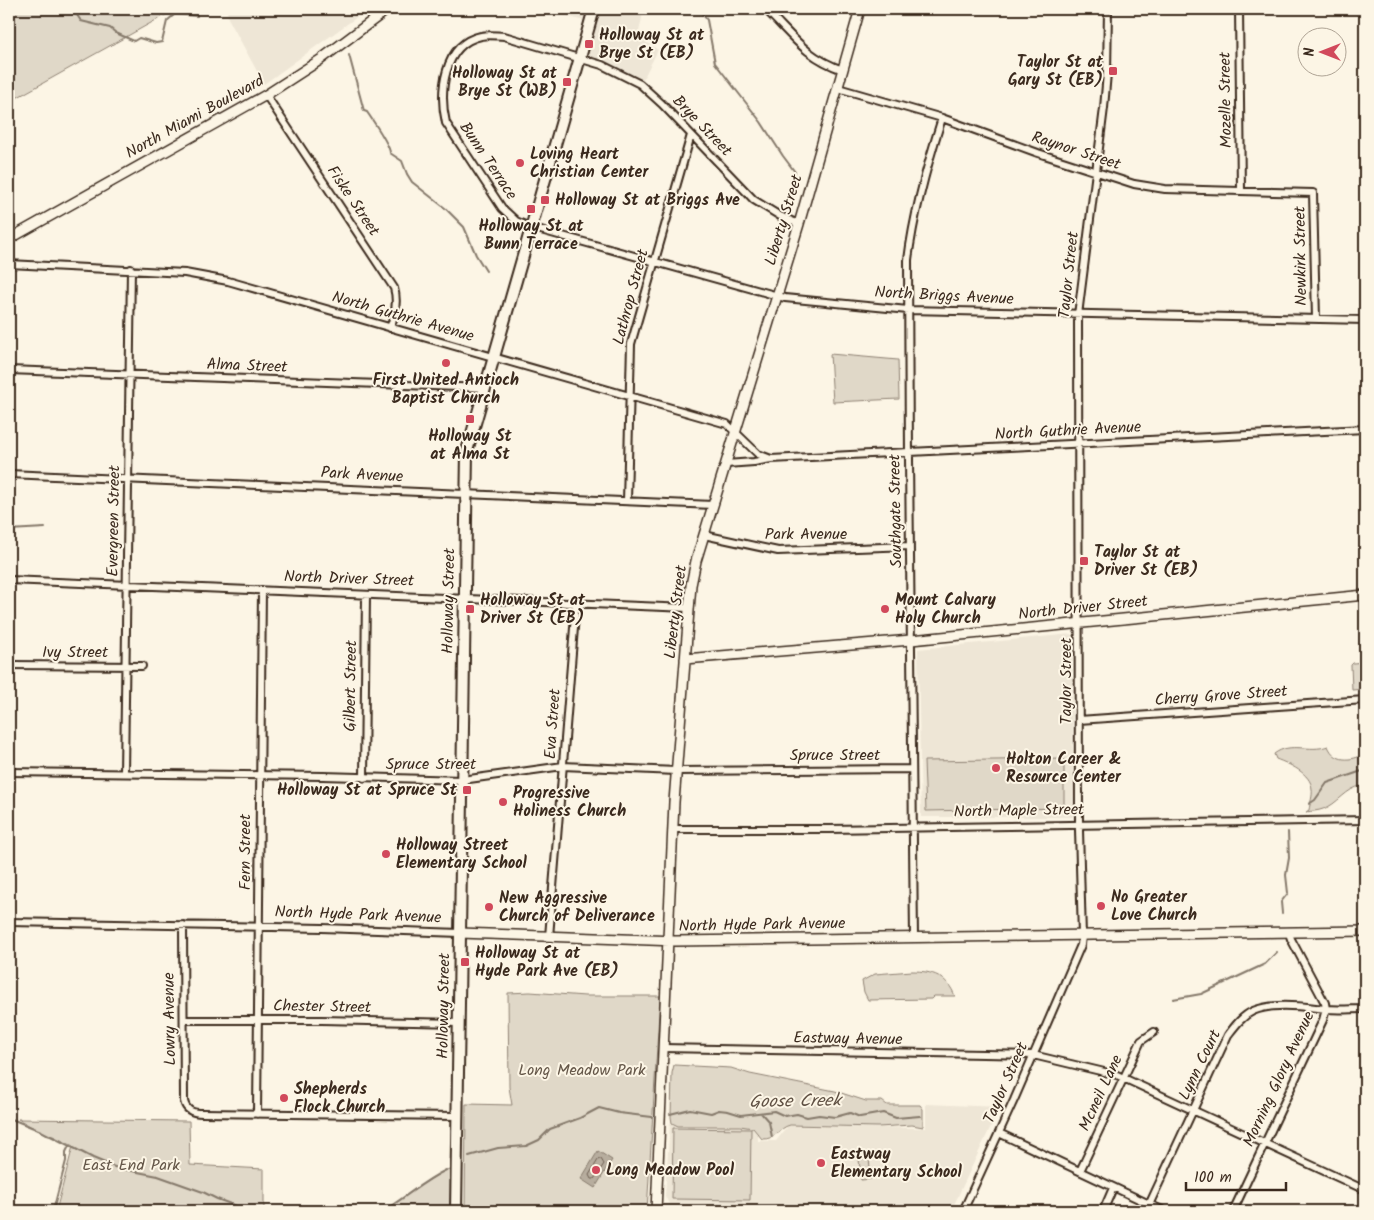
<svg xmlns="http://www.w3.org/2000/svg" width="1374" height="1220" font-family="Kalam,sans-serif">
	<style>
		.built { fill: #eee6d6 }
		.green { fill: #e0d8c8; stroke: #8e8173 }
		.water { fill: #b7ad9e; stroke: #85796b }
		.lines { fill: none; stroke-linecap: round; stroke-linejoin: round }
		.shore { stroke: #6d5e51; stroke-width: 1 }
		.stream { stroke: #85796b; stroke-width: 2 }
		.street-casing { stroke: #3b2a1e; stroke-width: 10 }
		.secondary-casing { stroke: #3b2a1e; stroke-width: 12 }
		.primary-casing { stroke: #3b2a1e; stroke-width: 14 }
		.street { stroke: #fcf5e5; stroke-width: 6 }
		.secondary { stroke: #fcf5e5; stroke-width: 9 }
		.primary { stroke: #fcf5e5; stroke-width: 10 }
		.poi-dot { fill: #d1495b; stroke: #fcf5e5; stroke-width: 2 }
		.labels { text-anchor: middle; dominant-baseline: central; stroke-width: 4; stroke-linejoin: round; paint-order: stroke }
		.poi-label { font-size: 16px; font-weight: bold; fill: #3b2a1e; stroke: #fcf5e5; text-anchor: start }
		.street-label { font-size: 16px; fill: #3b2a1e; stroke: #fcf5e5 }
		.park-label { font-size: 16px; fill: #645648; stroke: #fcf5e5 }
		.water-label { font-size: 18px; font-style: italic; fill: #605144; stroke: #fcf5e5 }
	</style>
	<rect width="100%" height="100%" fill="#fcf5e5"/>
	<filter id="ink" filterUnits="userSpaceOnUse"><feTurbulence type="fractalNoise" baseFrequency=".02" numOctaves="2"/><feDisplacementMap in="SourceGraphic" scale="10" xChannelSelector="R" yChannelSelector="G"/><feConvolveMatrix kernelMatrix="1 2 1 2 8 2 1 2 1" color-interpolation-filters="sRGB"/></filter>
	<g filter="url(#ink)">
		<path class="built" d="M227,9H368L264,84L228,18Z
			M542,9H644L638,36L658,50L642,81L608,64L583,57L593,22L584,21Z
			M1072,634L1073,817H921L918,649Z
			M926,1104L1000,1107L951,1211H755L744,1206L734,1204L671,1208L665,1196L670,1124L751,1125L758,1135V1141H776L788,1126L926,1128Z"/>
		<path class="green" d="M9,9H176L9,102Z
			M830,354L898,360L899,399L833,402Z
			M1365,662V689L1352,690L1351,665L1353,663Z
			M1328,746C1335,763 1351,761 1365,754V792L1362,786C1347,787 1337,805 1323,809C1318,811 1312,811 1306,812L1309,810C1310,803 1313,796 1312,789C1311,773 1289,764 1276,759L1274,754C1291,741 1309,753 1328,746Z
			M1064,759V808L926,811L924,761Z
			M912,971C933,971 947,976 955,996H934L931,999L868,1000L864,992L862,981L875,974Z
			M530,992L585,996H660L647,1211L562,1207L560,1211H465L466,1104L512,1105L509,1087L508,993Z
			M674,1065L731,1068L750,1074L835,1091L866,1101H882L887,1105H920L923,1109V1127L912,1125L878,1127L790,1125C778,1128 776,1140 762,1139L753,1128L740,1126H678L672,1123L671,1117L672,1073Z
			M18,1119L189,1121L190,1165L264,1169V1211H56L73,1146L53,1136H48Z
			M673,1128L751,1129L750,1200L672,1199Z
			M869,1158L871,1179L861,1180L859,1159Z
			M451,1168V1211H383C406,1197 426,1179 451,1168Z"/>
		<path class="water" d="M598,1151L612,1160L595,1188L581,1179Z"/>
		<g class="lines">
			<path class="shore" d="M601,1159L604,1164L594,1179H591L589,1175L598,1160Z"/>
			<path class="stream" d="M62,9L77,15L81,21L110,28L116,33L134,41L139,38L156,43L162,42L167,21L175,14L197,16
				M699,9L707,20L715,63L761,122L783,156L795,172
				M349,55L364,111L367,112C373,121 390,145 390,153L402,161L407,174L412,182L445,208L464,227L476,255L486,271
				M9,530L45,528
				M1309,804L1315,800L1327,783L1365,770
				M1282,913L1281,902L1288,893L1286,875L1289,858L1288,832
				M1173,999L1201,994L1265,964L1277,952
				M761,1113L769,1122L772,1137
				M670,1114L690,1109L711,1113L719,1110L728,1111L741,1115L774,1111L785,1116L797,1114L807,1117L819,1115L835,1117L850,1113L860,1117L883,1113L896,1118L920,1116
				M9,1118L41,1131L93,1158L117,1168L158,1176L203,1192L217,1199L250,1211
				M469,1156L498,1148L526,1146L539,1140L550,1129L580,1118L599,1108L619,1113L652,1117
				M53,1211L66,1161V1152L69,1146
				M383,1211C405,1198 423,1181 446,1170"/>
			<g class="street-casing">
				<path id="street" d="M765,9C792,35 805,57 843,70
					M1239,9L1241,191
					M838,88L942,118L1038,153L1134,184L1165,189L1313,193L1316,319
					M266,95L394,288C398,301 395,315 390,328
					M799,224L780,216L754,200L662,104L640,84L602,65L504,36C497,36 489,34 481,36C443,44 439,93 446,123L502,208L516,221L530,227L785,298L908,310L1365,320
					M9,264L185,273L228,281L727,424L758,454L771,459
					M9,370L484,388
					M726,464L754,462L771,459L1365,429
					M9,474L713,505
					M627,501L631,344L691,135
					M704,535L778,551L910,546
					M9,580L688,608
					M9,665L142,666
					M1079,720L1365,700
					M9,772L323,776L462,780L563,766L676,771L912,769
					M124,773L131,269
					M364,778L366,595
					M673,829H830L1365,820
					M9,922L322,928L460,933
					M183,925L184,1101C186,1111 193,1113 202,1113L457,1116
					M549,937L576,603
					M914,938L909,459L908,260C914,211 927,165 942,118
					M184,1020H322L459,1023
					M663,1048L1033,1055L1117,1075L1365,1190
					M257,1114L262,590
					M999,1133L1164,1211
					M1080,1171L1141,1041L1154,1032
					M1149,1205L1228,1035C1235,1026 1242,1016 1253,1011C1273,1002 1305,1007 1326,1009C1339,1010 1352,1009 1365,1009
					M963,1211L1014,1100L1081,945L1082,936L1079,830L1078,315L1104,108L1107,73L1108,9
					M1103,1211L1113,1188
					M1233,1211L1323,1020L1326,1009L1325,1003L1291,939L1289,933"/>
			</g>
			<g class="secondary-casing">
				<path id="secondary" d="M9,239L266,95L320,60L388,9
					M685,659L911,640L1365,595
					M460,933L676,941L1365,931
					M656,1211L674,802L691,585L696,561L799,224L860,9"/>
			</g>
			<g class="primary-casing">
				<path id="primary" d="M456,1211L467,451L594,9"/>
			</g>
			<use href="#street" class="street"/>
			<use href="#secondary" class="secondary"/>
			<use href="#primary" class="primary"/>
		</g>
	</g>
	<g class="poi-dot">
		<rect x="584" y="39" width="10" height="10" rx="2.5"/>
		<rect x="1108" y="66" width="10" height="10" rx="2.5"/>
		<rect x="562" y="77" width="10" height="10" rx="2.5"/>
		<circle cx="520" cy="163" r="5"/>
		<rect x="540" y="195" width="10" height="10" rx="2.5"/>
		<rect x="526" y="204" width="10" height="10" rx="2.5"/>
		<circle cx="446" cy="363" r="5"/>
		<rect x="465" y="414" width="10" height="10" rx="2.5"/>
		<rect x="1079" y="556" width="10" height="10" rx="2.5"/>
		<rect x="465" y="604" width="10" height="10" rx="2.5"/>
		<circle cx="885" cy="609" r="5"/>
		<circle cx="996" cy="768" r="5"/>
		<rect x="462" y="785" width="10" height="10" rx="2.5"/>
		<circle cx="503" cy="802" r="5"/>
		<circle cx="386" cy="854" r="5"/>
		<circle cx="1101" cy="906" r="5"/>
		<circle cx="489" cy="907" r="5"/>
		<rect x="460" y="957" width="10" height="10" rx="2.5"/>
		<circle cx="284" cy="1098" r="5"/>
		<circle cx="821" cy="1163" r="5"/>
		<circle cx="596" cy="1170" r="5"/>
	</g>
	<g class="labels">
		<g class="poi-label">
			<text x="599" y="35">Holloway St at<tspan x="599" dy="18">Brye St (EB)</tspan></text>
			<text x="1103" y="62" text-anchor="end">Taylor St at<tspan x="1103" dy="18">Gary St (EB)</tspan></text>
			<text x="557" y="73" text-anchor="end">Holloway St at<tspan x="557" dy="18">Brye St (WB)</tspan></text>
			<text x="530" y="154">Loving Heart<tspan x="530" dy="18">Christian Center</tspan></text>
			<text x="555" y="200">Holloway St at Briggs Ave</text>
			<text x="531" y="226" text-anchor="middle">Holloway St at<tspan x="531" dy="18">Bunn Terrace</tspan></text>
			<text x="446" y="380" text-anchor="middle">First United Antioch<tspan x="446" dy="18">Baptist Church</tspan></text>
			<text x="470" y="436" text-anchor="middle">Holloway St<tspan x="470" dy="18">at Alma St</tspan></text>
			<text x="1094" y="552">Taylor St at<tspan x="1094" dy="18">Driver St (EB)</tspan></text>
			<text x="480" y="600">Holloway St at<tspan x="480" dy="18">Driver St (EB)</tspan></text>
			<text x="895" y="600">Mount Calvary<tspan x="895" dy="18">Holy Church</tspan></text>
			<text x="1006" y="759">Holton Career &amp;<tspan x="1006" dy="18">Resource Center</tspan></text>
			<text x="457" y="790" text-anchor="end">Holloway St at Spruce St</text>
			<text x="513" y="793">Progressive<tspan x="513" dy="18">Holiness Church</tspan></text>
			<text x="396" y="845">Holloway Street<tspan x="396" dy="18">Elementary School</tspan></text>
			<text x="1111" y="897">No Greater<tspan x="1111" dy="18">Love Church</tspan></text>
			<text x="499" y="898">New Aggressive<tspan x="499" dy="18">Church of Deliverance</tspan></text>
			<text x="475" y="953">Holloway St at<tspan x="475" dy="18">Hyde Park Ave (EB)</tspan></text>
			<text x="294" y="1089">Shepherds<tspan x="294" dy="18">Flock Church</tspan></text>
			<text x="831" y="1154">Eastway<tspan x="831" dy="18">Elementary School</tspan></text>
			<text x="606" y="1170">Long Meadow Pool</text>
		</g>
		<g class="street-label">
			<text transform="translate(1226 100) rotate(-91)">Mozelle Street</text>
			<text transform="translate(195 117) rotate(-29)">North Miami Boulevard</text>
			<text transform="translate(702 126) rotate(46)">Brye Street</text>
			<text transform="translate(1076 151) rotate(18)">Raynor Street</text>
			<text transform="translate(488 161) rotate(56)">Bunn Terrace</text>
			<text transform="translate(353 201) rotate(56)">Fiske Street</text>
			<text transform="translate(784 220) rotate(-73)">Liberty Street</text>
			<text transform="translate(1301 256) rotate(-91)">Newkirk Street</text>
			<text transform="translate(1069 275) rotate(-84)">Taylor Street</text>
			<text transform="translate(944 296) rotate(3)">North Briggs Avenue</text>
			<text transform="translate(631 297) rotate(-75)">Lathrop Street</text>
			<text transform="translate(403 317) rotate(16)">North Guthrie Avenue</text>
			<text transform="translate(247 366) rotate(2)">Alma Street</text>
			<text transform="translate(1068 431) rotate(-3)">North Guthrie Avenue</text>
			<text transform="translate(362 475) rotate(3)">Park Avenue</text>
			<text transform="translate(896 511) rotate(-91)">Southgate Street</text>
			<text transform="translate(114 521) rotate(-89)">Evergreen Street</text>
			<text x="806" y="534">Park Avenue</text>
			<text transform="translate(349 579) rotate(2)">North Driver Street</text>
			<text transform="translate(449 601) rotate(-89)">Holloway Street</text>
			<text transform="translate(1083 608) rotate(-6)">North Driver Street</text>
			<text transform="translate(676 612) rotate(-83)">Liberty Street</text>
			<text x="75" y="652">Ivy Street</text>
			<text transform="translate(1066 681) rotate(-90)">Taylor Street</text>
			<text transform="translate(351 686) rotate(-89)">Gilbert Street</text>
			<text transform="translate(1221 696) rotate(-4)">Cherry Grove Street</text>
			<text transform="translate(553 724) rotate(-86)">Eva Street</text>
			<text x="835" y="755">Spruce Street</text>
			<text x="431" y="764">Spruce Street</text>
			<text transform="translate(1019 811) rotate(-1)">North Maple Street</text>
			<text transform="translate(245 852) rotate(-90)">Fern Street</text>
			<text transform="translate(358 915) rotate(2)">North Hyde Park Avenue</text>
			<text transform="translate(762 925) rotate(-1)">North Hyde Park Avenue</text>
			<text transform="translate(444 1006) rotate(-89)">Holloway Street</text>
			<text transform="translate(322 1007) rotate(1)">Chester Street</text>
			<text transform="translate(170 1019) rotate(-91)">Lowry Avenue</text>
			<text transform="translate(848 1039) rotate(1)">Eastway Avenue</text>
			<text transform="translate(1200 1065) rotate(-64)">Lynn Court</text>
			<text transform="translate(1279 1079) rotate(-65)">Morning Glory Avenue</text>
			<text transform="translate(1006 1083) rotate(-66)">Taylor Street</text>
			<text transform="translate(1101 1093) rotate(-65)">Mcneil Lane</text>
		</g>
		<g class="park-label">
			<text x="582" y="1070">Long Meadow Park</text>
			<text x="131" y="1165">East End Park</text>
		</g>
		<g class="water-label">
			<text transform="translate(795 1102) rotate(-1)">Goose Creek</text>
		</g>
	</g>
	<rect width="1374" height="1220" fill="none" stroke="#fcf5e5" stroke-width="30"/>
	<rect x="15" y="15" width="1344" height="1190" fill="none" stroke="#3b2a1e" stroke-width="2" filter="url(#ink)"/>
	<g transform="translate(1322 52) rotate(270)"><circle r="24" fill="#fcf5e5" stroke="#afa495"/>
	<path d="M0-4L9 19L0 12L-9 19Z" fill="#d1495b"/>
	<text y="-8" font-size="14" font-weight="bold" text-anchor="middle" fill="#3b2a1e">N</text>
	</g>
	<path d="M1186 1182v8h100v-8" fill="none" stroke="#3b2a1e" stroke-width="2.5"/>
	<text x="1194" y="1182" font-size="15" fill="#3b2a1e" stroke="#fcf5e5" stroke-width="4" paint-order="stroke">100 m</text>
</svg>
